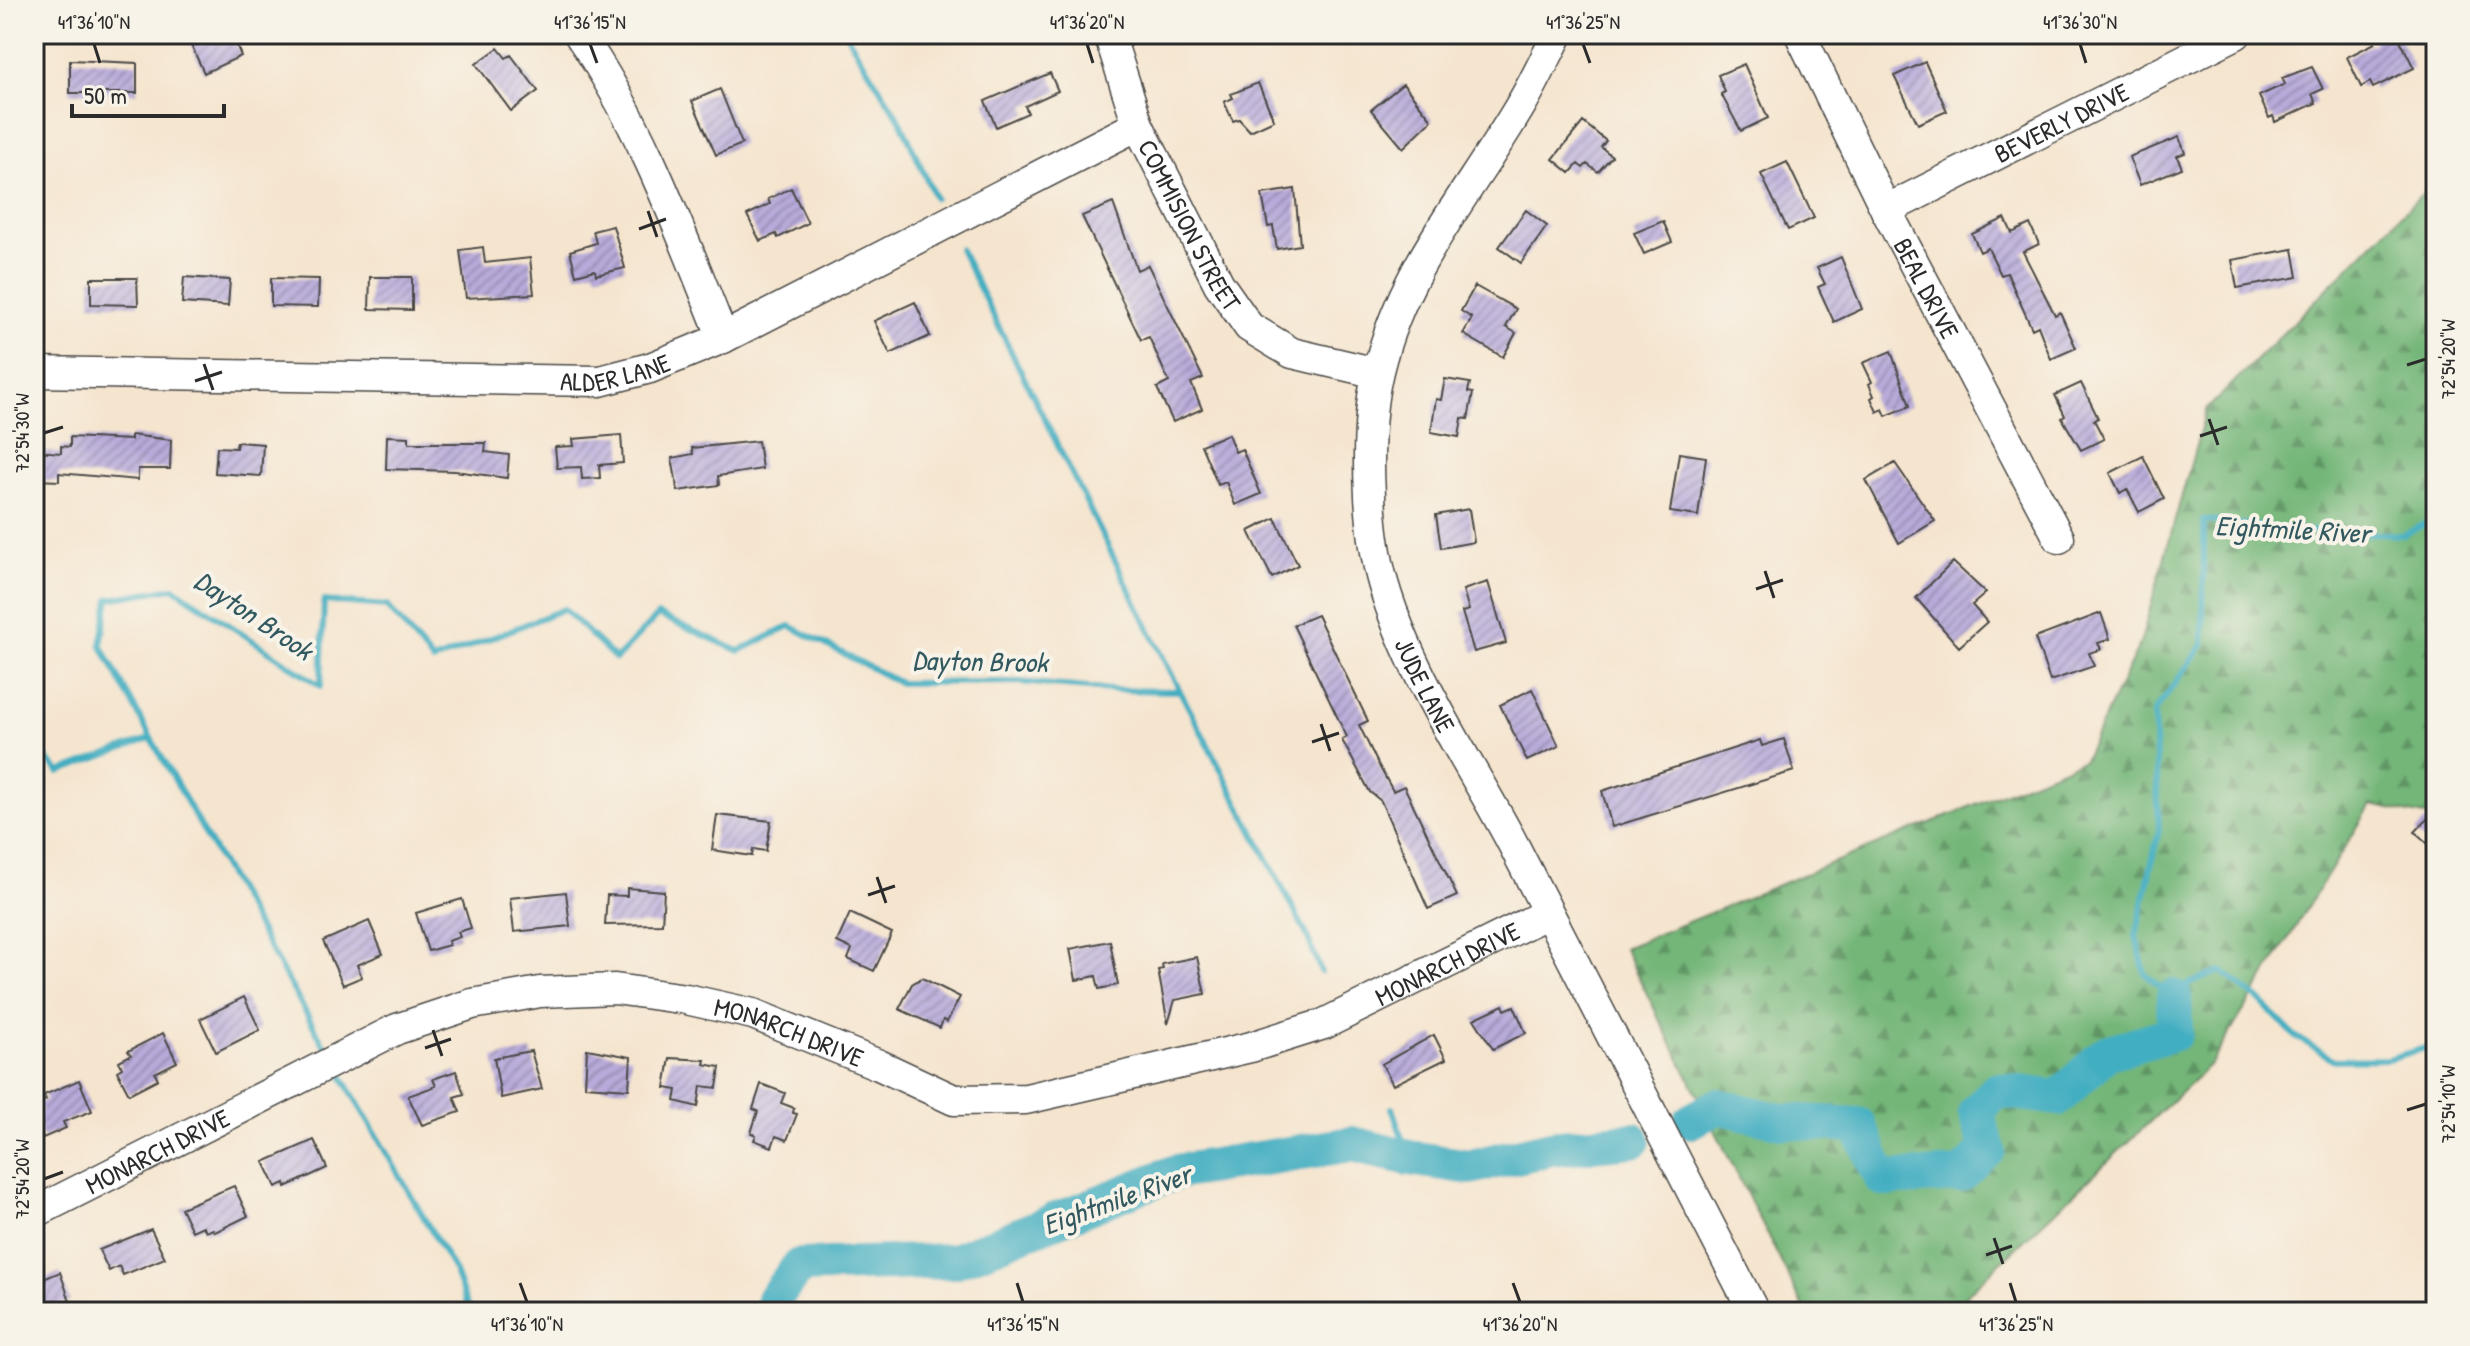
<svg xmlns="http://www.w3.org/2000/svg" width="2470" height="1346" font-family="'Patrick Hand',sans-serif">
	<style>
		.forest { fill: url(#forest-firs); stroke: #4f7052; stroke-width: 2 }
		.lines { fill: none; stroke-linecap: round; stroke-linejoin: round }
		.stream { stroke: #42aec1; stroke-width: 6 }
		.river { stroke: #42aec1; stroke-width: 36 }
		.building { fill: url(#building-hatch) }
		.minor-casing { stroke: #494744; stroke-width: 33 }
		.path { stroke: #494744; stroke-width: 4; stroke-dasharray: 2 6; stroke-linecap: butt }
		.minor { stroke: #fff; stroke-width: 30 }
		.ticks { fill: none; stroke: #2b2b2b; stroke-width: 3 }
		.labels { text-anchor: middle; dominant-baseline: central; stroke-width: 8; stroke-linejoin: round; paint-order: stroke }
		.street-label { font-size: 26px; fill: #2b2b2b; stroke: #f7f3e8 }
		.water-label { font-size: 28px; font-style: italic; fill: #335960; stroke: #f7f3e8 }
		.neatline { fill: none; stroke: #2b2b2b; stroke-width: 3 }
		.ticks-label { font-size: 20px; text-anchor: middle; fill: #2b2b2b }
	</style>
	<defs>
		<pattern id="forest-firs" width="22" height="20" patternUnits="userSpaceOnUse" patternTransform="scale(2)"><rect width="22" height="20" fill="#73b678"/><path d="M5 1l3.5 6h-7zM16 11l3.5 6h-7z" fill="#5f9463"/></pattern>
		<pattern id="building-hatch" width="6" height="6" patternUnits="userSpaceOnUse" patternTransform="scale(2)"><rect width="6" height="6" fill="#b8aada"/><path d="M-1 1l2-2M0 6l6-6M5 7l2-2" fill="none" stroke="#968bb1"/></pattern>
	</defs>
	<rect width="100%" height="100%" fill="#f7f3e8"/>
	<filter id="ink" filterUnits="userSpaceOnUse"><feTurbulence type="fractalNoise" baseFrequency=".0125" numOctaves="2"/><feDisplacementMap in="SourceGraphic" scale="16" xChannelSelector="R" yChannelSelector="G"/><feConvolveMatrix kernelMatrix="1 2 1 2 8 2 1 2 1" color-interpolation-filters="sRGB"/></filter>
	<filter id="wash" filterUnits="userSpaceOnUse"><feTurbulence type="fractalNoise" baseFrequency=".006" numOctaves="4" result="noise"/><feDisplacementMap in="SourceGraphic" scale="32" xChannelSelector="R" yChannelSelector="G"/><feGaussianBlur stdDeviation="1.8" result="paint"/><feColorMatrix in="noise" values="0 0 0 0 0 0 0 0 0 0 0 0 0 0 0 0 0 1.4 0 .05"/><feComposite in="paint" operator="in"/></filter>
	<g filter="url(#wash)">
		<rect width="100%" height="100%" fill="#f5e5cf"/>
		<path class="forest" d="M2436,180V806L2429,817L2371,805L2210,1065L1948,1312H1806L1624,948L2084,760L2140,644L2206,410Z"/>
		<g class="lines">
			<path class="stream" d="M846,34L901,122L935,198
				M960,249L1180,691
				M2436,518L2404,535L2291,530L2204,520L2203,645L2154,712L2159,829L2136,936L2145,974L2174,997L2191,983L2221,971L2258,999L2295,1036L2334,1060L2387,1059L2436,1045
				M151,738L101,645L109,599L174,588L321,686L324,601L387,606L433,661L564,609L616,659L658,615L739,651L790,626L900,683L1017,682L1112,690L1180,691L1306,933L1321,972
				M34,744L59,772L151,738L328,1052
				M338,1069L454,1270L470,1312
				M1392,1108L1409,1158"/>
			<path class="river" d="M1691,1121L1718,1106L1781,1121L1858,1125L1882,1179L1961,1175L1988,1150L1976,1112L1997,1090L2058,1098L2106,1053L2175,1033L2174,997
				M773,1312L774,1299L799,1266L954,1261L1176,1172L1352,1144L1409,1158L1470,1167L1551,1148L1633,1140"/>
		</g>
		<g id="blocks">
			<path class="building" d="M186,34H232L241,56L204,73Z
				M2370,34H2397L2414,68L2373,88L2370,82L2361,87L2347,57L2375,43Z
				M498,48L506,58L511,55L538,91L511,111L476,64Z
				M70,60L137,63V93H70Z
				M1925,62L1947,111L1918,124L1894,76Z
				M1744,64L1768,118L1741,131L1721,94L1725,92L1718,75Z
				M2312,67L2323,89L2312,94L2316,103L2275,122L2273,116L2269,118L2259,96L2285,84L2282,78Z
				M1050,73L1058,91L1025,106L1028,113L996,127L985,101Z
				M1258,83L1274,120L1250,131L1239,119L1233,121L1224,102L1233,98L1231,94Z
				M1403,84L1432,120L1403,148L1371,110Z
				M720,89L742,144L716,155L692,101Z
				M1583,122L1606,141L1601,147L1612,156L1598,172L1587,164L1583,168L1578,164L1570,173L1553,159Z
				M2179,137L2185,153L2177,156L2182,168L2140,185L2129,157Z
				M1787,162L1814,218L1788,230L1761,174Z
				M791,188L808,223L778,238L776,234L760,241L747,215L770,204L768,199Z
				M1295,189L1300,245L1277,249L1273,226L1268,227L1262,194Z
				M1113,203L1137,270L1148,265L1203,378L1191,383L1202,409L1173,422L1157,388L1169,382L1149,337L1141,340L1082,216Z
				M1526,210L1547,226L1521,263L1499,247Z
				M2005,218L2012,233L2030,224L2039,244L2023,252L2055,315L2060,312L2076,348L2051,359L2038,326L2032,329L2007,273L2001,275L1988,248L1980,252L1972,234Z
				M1663,221L1672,242L1644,254L1634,233Z
				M613,226L625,268L596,275L595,270L576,275L570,251L596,243L593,231Z
				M483,247L485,263L530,258L534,294L466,298L460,250Z
				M2293,249L2298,277L2237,288L2232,260Z
				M1841,257L1862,309L1834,322L1818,287L1825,284L1817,268Z
				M184,277L230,280L228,306L182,303Z
				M370,277H412V310L369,309Z
				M91,278H137L138,305L91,304Z
				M271,278L319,279L318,307L271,306Z
				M1475,286L1516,309L1506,327L1516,333L1503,357L1463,334L1472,318L1461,311Z
				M915,302L930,336L890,354L874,321Z
				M1891,351L1910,406L1886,416L1883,409L1877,412L1871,398L1874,396L1869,384L1872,382L1863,363Z
				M1445,379L1470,383L1468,392L1473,393L1468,419L1462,418L1459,437L1431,432L1436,399L1441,400Z
				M2081,383L2098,418L2094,420L2104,439L2081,450L2062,418L2065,416L2055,395Z
				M1228,434L1235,452L1242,449L1261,494L1235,505L1226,482L1218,485L1201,445Z
				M131,435L171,440L170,469H138V480L59,473V481L37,480L38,451L61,453V446L70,447V437L131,440Z
				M621,435L623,463L599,465L600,478L582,479L581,467L557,468L555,447L574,446L573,439Z
				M387,436L409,437V443H486L485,452L509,455L507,478L455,471L386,469Z
				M758,441L762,469L718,476L719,485L678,491L672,458L693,454L692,448Z
				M237,442L263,444L261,476L215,473L217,447L236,448Z
				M1679,453L1706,457L1698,516L1670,512Z
				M2143,456L2164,499L2139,512L2127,489L2120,493L2110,473Z
				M1895,463L1935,521L1899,543L1866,480Z
				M1469,509L1474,542L1441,548L1436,515Z
				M1275,518L1298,565L1272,578L1249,531Z
				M1953,562L1986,593L1972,605L1987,622L1959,647L1916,598Z
				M1488,582L1506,643L1474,652L1462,612L1469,610L1463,590Z
				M2101,613L2110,639L2098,643L2101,649L2089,653L2094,666L2050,681L2035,638Z
				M1317,615L1368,721L1359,725L1378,764L1393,791L1404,786L1457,896L1428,909L1381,801L1370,792L1342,740L1347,737L1293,625Z
				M1532,689L1559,746L1527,761L1500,705Z
				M1784,739L1794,771L1612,827L1602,791L1760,740L1762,746Z
				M2436,810V851L2415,832Z
				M717,815L771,821L766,851L753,849L752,856L712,850Z
				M627,888L664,891L662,924L605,925L607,895L627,896Z
				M566,892L570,926L514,932L510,898Z
				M462,899L471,928L458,932L460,937L448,941L449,945L428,951L416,913Z
				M850,913L892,933L874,971L848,959L852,949L837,942Z
				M369,921L383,954L357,965L362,977L343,985L323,941Z
				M1110,941L1118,985L1099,989L1096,976L1076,980L1070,949Z
				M1197,957L1205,994L1175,1000L1168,1024L1158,970L1163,969L1162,964Z
				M922,978L960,997L947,1022L943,1020L940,1028L899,1009L912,984Z
				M244,997L260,1030L216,1052L200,1019Z
				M1503,1005L1505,1010L1514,1006L1526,1033L1493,1049L1474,1019Z
				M163,1033L177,1062L155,1073L158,1079L129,1094L117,1071L122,1068L119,1061L131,1055L128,1051Z
				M1434,1035L1446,1059L1393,1085L1382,1064Z
				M587,1049L631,1057L629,1089L585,1086Z
				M531,1051L542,1089L501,1098L494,1058Z
				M670,1058L705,1060L704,1064L720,1067L717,1088L701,1086L698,1107L675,1101L677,1090L665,1088Z
				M456,1071L464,1094L454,1097L460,1112L422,1125L408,1096L436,1086L433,1079Z
				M79,1080L92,1111L63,1122L66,1128L43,1138L34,1116L42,1111L38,1103L46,1100L44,1095Z
				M761,1084L785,1093L781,1103L794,1108L793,1113L797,1114L787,1140L776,1136L772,1147L754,1140L756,1135L751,1133L758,1111L753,1109Z
				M314,1140L327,1168L286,1187L285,1183L276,1187L264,1162Z
				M234,1186L248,1216L215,1232L213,1229L206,1232L203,1226L192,1231L181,1208Z
				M151,1229L165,1258L123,1275L119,1266L109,1271L99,1250Z
				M60,1272L70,1301L34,1312V1283Z"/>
		</g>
	</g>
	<g filter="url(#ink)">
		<use href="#blocks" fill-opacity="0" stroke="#494744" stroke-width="2"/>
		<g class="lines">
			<g class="minor-casing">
				<g id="minor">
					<path d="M579,34C643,127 681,234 723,338"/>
					<path id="s1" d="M1109,34L1138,125L1219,284L1249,327L1292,353L1377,373"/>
					<path id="s2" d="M1558,34C1546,57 1535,81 1522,103C1469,194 1403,266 1378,371C1364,428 1367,527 1383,583C1410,676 1468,759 1513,844C1594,1000 1674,1156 1754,1312"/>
					<path id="s3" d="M1800,34L1886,210L2059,538"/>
					<path id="s4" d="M1886,210L2236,34"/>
					<path id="s5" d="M34,372L600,381L650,368L723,338L1138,125"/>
					<path id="s6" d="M34,1213L397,1029L472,1004L540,992L615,989L686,999L753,1014L879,1065L954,1100L1026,1099L1251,1047L1324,1024L1548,913"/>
				</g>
			</g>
			<path class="path" d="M2426,909L2436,917
				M2426,1116L2436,1096"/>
			<use href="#minor" class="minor"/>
		</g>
	</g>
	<path class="ticks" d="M94,44L100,63M590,44L597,63M1087,44L1093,63M1583,44L1590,63M2080,44L2086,63M648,211L657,237M639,229L666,219M204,364L213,390M2407,365L2426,359M195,381L222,372M2209,419L2218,445M44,433L63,427M2200,436L2227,427M1765,571L1774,598M1756,589L1783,580M1321,724L1330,751M1312,742L1339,733M877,877L886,903M868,895L895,886M433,1030L442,1056M425,1048L451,1039M2407,1110L2426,1104M44,1179L63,1172M1994,1238L2003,1264M1986,1255L2012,1246M520,1283L527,1302M1017,1283L1023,1302M1513,1283L1520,1302M2010,1283L2016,1302"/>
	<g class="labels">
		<g class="street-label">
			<text stroke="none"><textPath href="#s4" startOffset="196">BEVERLY DRIVE</textPath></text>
			<text stroke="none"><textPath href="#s1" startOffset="208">COMMISION STREET</textPath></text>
			<text stroke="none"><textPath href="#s3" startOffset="284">BEAL DRIVE</textPath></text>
			<text stroke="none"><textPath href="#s5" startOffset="582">ALDER LANE</textPath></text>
			<text stroke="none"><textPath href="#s2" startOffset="708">JUDE LANE</textPath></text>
			<text stroke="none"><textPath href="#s6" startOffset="1506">MONARCH DRIVE</textPath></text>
			<text stroke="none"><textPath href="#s6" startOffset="810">MONARCH DRIVE</textPath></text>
			<text stroke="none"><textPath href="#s6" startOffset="138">MONARCH DRIVE</textPath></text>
		</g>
		<g class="water-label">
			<text transform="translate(2293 529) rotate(3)">Eightmile River</text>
			<text transform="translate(254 615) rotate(34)">Dayton Brook</text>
			<text transform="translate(980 661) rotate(1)">Dayton Brook</text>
			<text transform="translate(1117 1199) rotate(-20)">Eightmile River</text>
		</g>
	</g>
	<rect width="2470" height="1346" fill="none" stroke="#f7f3e8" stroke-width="88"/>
	<path d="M72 104v12h152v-12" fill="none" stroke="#2b2b2b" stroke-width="4"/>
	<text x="84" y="104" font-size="24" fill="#2b2b2b" stroke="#f7f3e8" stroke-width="6" paint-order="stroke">50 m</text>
	<rect x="44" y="44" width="2382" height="1258" class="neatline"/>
	<g class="ticks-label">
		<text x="94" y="29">41°36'10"N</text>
		<text x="590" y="29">41°36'15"N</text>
		<text x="1087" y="29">41°36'20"N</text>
		<text x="1583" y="29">41°36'25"N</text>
		<text x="2080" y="29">41°36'30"N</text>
		<text transform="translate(2448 359) rotate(-90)" y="7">72°54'20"W</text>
		<text transform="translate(22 433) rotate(-90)" y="7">72°54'30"W</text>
		<text transform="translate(2448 1104) rotate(-90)" y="7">72°54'10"W</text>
		<text transform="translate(22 1179) rotate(-90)" y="7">72°54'20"W</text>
		<text x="527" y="1331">41°36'10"N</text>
		<text x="1023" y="1331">41°36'15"N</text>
		<text x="1520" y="1331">41°36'20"N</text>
		<text x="2016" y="1331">41°36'25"N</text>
	</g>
</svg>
